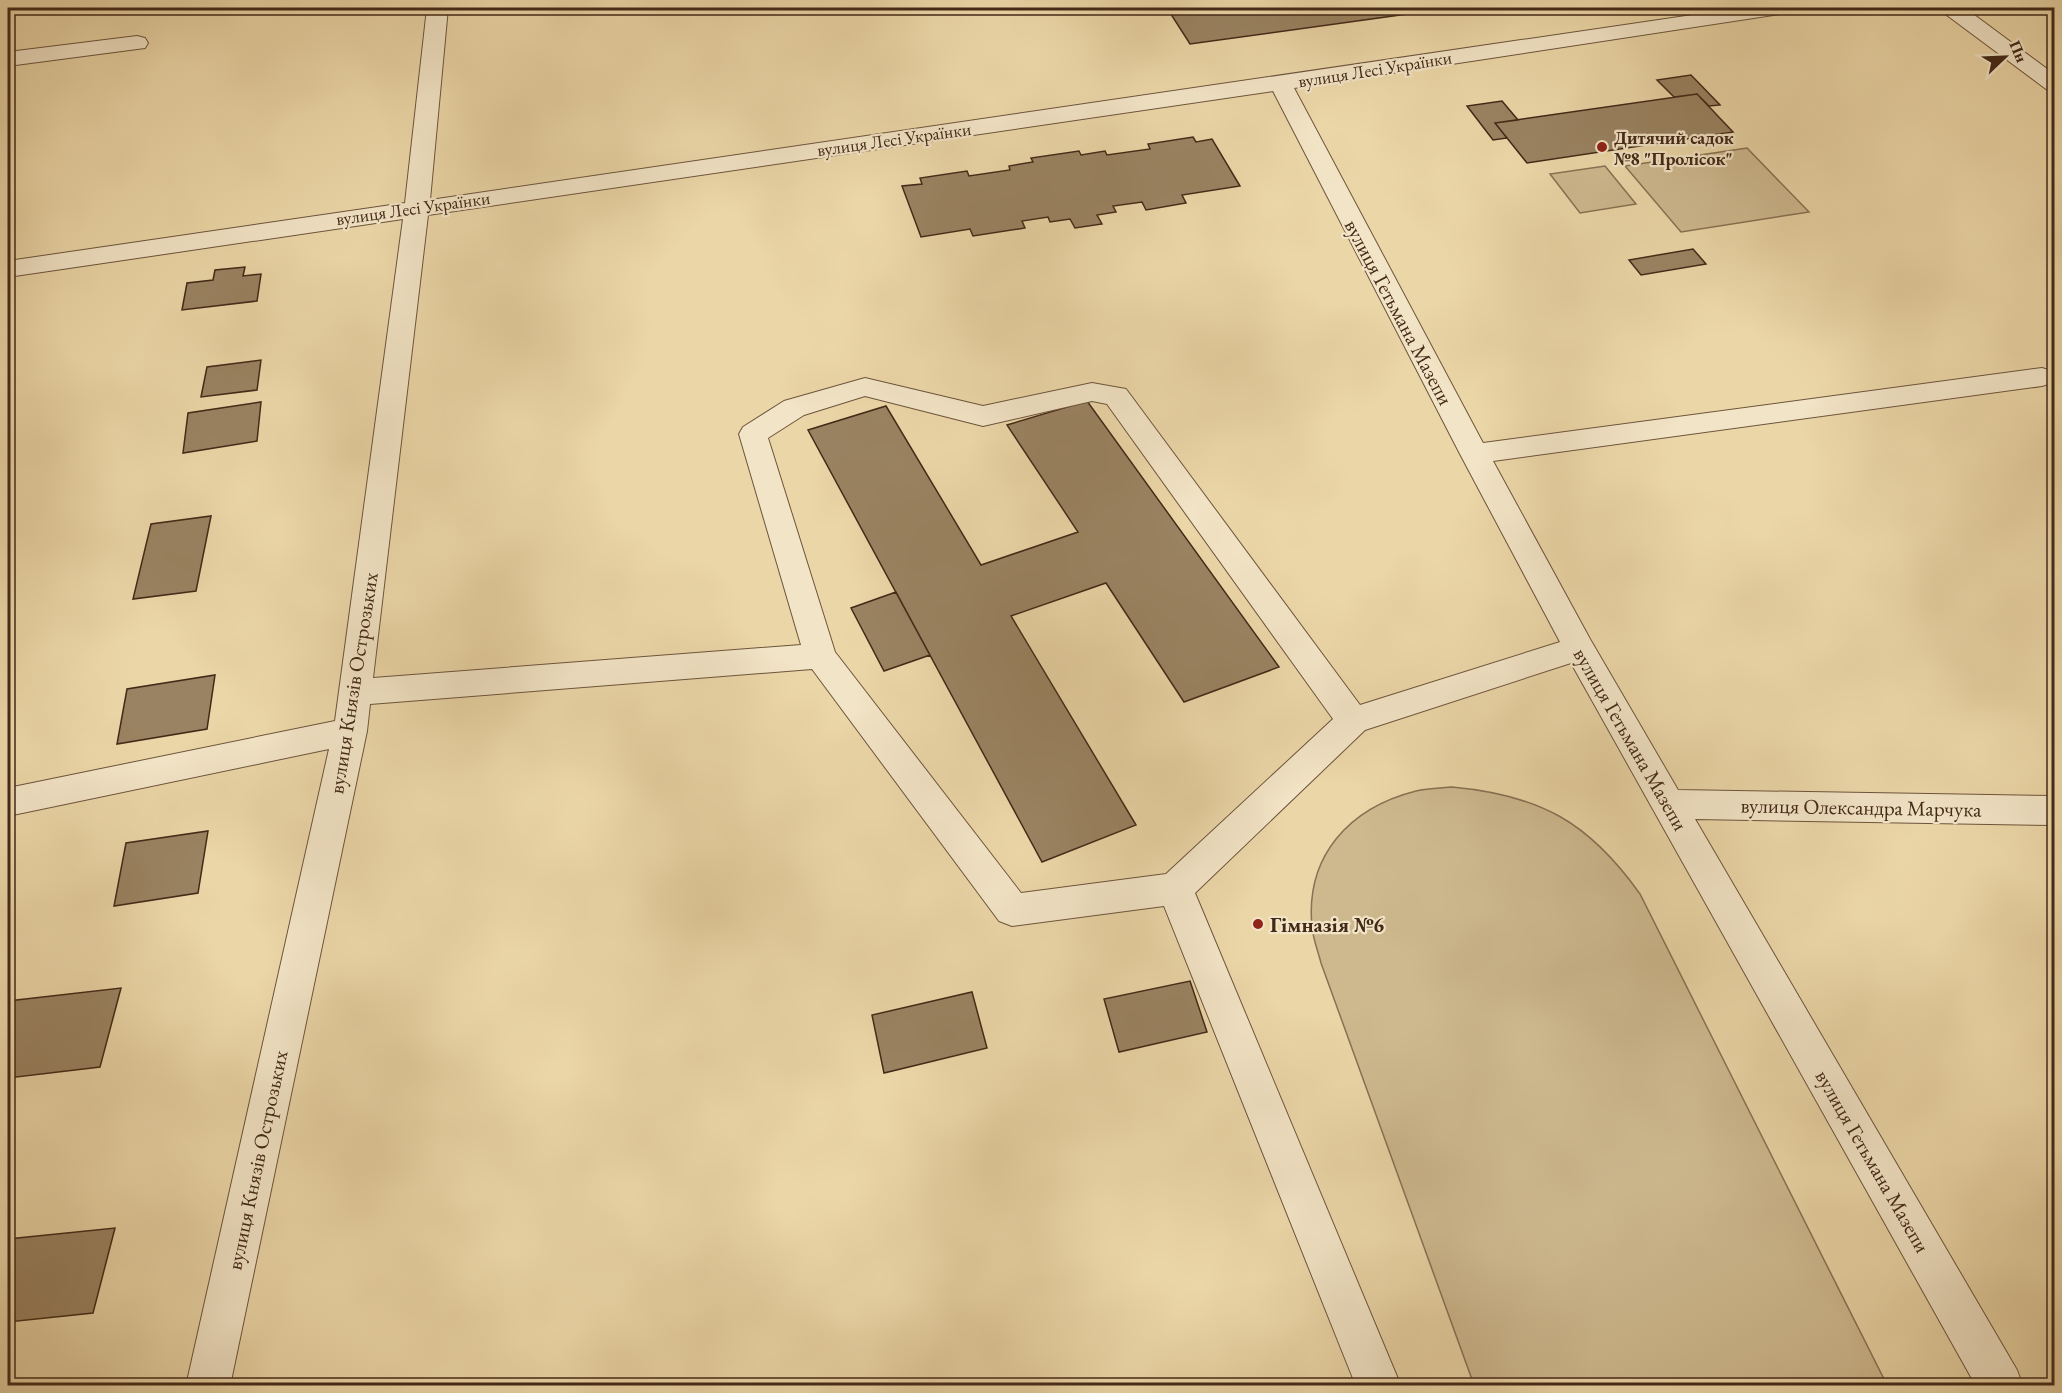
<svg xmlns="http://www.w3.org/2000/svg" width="2062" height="1393" font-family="'EB Garamond',serif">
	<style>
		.green { fill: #ceb98f; stroke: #887154; stroke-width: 1.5 }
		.building { fill: #9a8362; stroke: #432918; stroke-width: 1.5 }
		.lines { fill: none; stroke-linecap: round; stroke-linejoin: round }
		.minor-casing { stroke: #6d543c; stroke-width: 2 }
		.minor { fill: #f2e4c6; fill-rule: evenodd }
		.poi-dot { fill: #8f2418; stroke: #f2e4c6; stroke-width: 2 }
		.labels { text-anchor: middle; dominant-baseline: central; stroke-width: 4.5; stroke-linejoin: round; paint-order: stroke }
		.far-street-label { font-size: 18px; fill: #432918; stroke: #f2e4c6 }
		.far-poi-label { font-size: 18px; font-weight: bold; fill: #432918; stroke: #f2e4c6; text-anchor: start }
		.street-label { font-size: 21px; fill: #432918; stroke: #f2e4c6 }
		.poi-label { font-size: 21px; font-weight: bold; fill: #432918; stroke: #f2e4c6; text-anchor: start }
	</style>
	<rect width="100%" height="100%" fill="#ebd6a7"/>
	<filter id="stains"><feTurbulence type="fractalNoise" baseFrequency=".00333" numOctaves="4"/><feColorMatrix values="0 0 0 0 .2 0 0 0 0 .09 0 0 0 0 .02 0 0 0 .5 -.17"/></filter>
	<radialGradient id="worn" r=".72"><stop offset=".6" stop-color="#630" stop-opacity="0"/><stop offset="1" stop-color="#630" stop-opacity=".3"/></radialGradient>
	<path class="green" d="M1747,148L1809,212L1681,232L1625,166Z
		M1605,166L1636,204L1580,213L1550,174Z
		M1452,787C1540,795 1589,822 1640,894L1887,1385H1474L1321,963C1318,951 1313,939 1312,927C1305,856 1349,808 1416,791C1427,788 1440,788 1452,787Z"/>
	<path class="building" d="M1167,8H1451L1190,44Z
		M1691,75L1720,105L1709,106L1697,94L1674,97L1657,80Z
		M1697,94L1733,132L1527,163L1495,123Z
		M1502,101L1518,120L1495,123L1507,138L1493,140L1467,106Z
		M1193,137L1196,142L1212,139L1240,186L1182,195L1186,203L1146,210L1142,202L1113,206L1116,212L1097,215L1102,224L1075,228L1070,219L1050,222L1048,217L1022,221L1025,228L973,236L970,229L921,237L902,186L922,184L920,178L967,171L969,176L1010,170L1009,166L1033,162L1031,158L1079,151L1081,155L1105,151L1107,155L1150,149L1148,144Z
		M1693,249L1706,264L1641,275L1629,260Z
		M245,267L243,276L261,274L257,301L182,310L187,283L213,280L215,270Z
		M261,360L257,390L201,397L207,367Z
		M1087,401L1279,667L1184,702L1106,583L1011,616L1136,825L1042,862L808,430L886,406L981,565L1078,532L1007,425Z
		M261,402L257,441L183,453L188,413Z
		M211,516L196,591L133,599L151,524Z
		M896,592L930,655L884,671L851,608Z
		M215,675L207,729L117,744L127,689Z
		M208,831L198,893L114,906L126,843Z
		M1190,981L1207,1032L1119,1052L1104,999Z
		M121,988L100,1067L8,1078V1001Z
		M972,992L987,1048L884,1073L872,1015Z
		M115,1228L93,1313L8,1322V1239Z"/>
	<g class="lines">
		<g class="minor-casing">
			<path id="minor" d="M427,8H448L430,200L1740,8H1790L1788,13L1780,14L1294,88L1483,443L2042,368L2052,371L2054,375L2052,383L2042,386L1493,461L1590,639L1678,790L2054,796V825L1695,819L2017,1370L2023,1386H1976L1571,663L1365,730L1195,893L1401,1386H1356L1164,906L1012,926L999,921L812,669L370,704L367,731L230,1386H186L329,749L8,816V788L335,721L403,219L8,277V261L405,203ZM1273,91L1460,454L1560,642L1360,705L1126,389L1092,383L983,406L865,378L784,401L743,427L739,434L801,645L373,678L428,215ZM865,396L983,426L1092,401L1107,404L1333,719L1166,874L1021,893L835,652L768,438L804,415Z
				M1942,8H1965L2054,74V91L2046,89L1944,13Z
				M137,36L145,38L148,43L145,48L8,66V52Z"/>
		</g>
		<use href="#minor" class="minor"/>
	</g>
	<g class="poi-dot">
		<circle cx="1602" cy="147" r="6"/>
		<circle cx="1258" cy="924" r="6"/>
	</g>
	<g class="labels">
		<g class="far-street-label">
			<text transform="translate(1375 69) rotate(-9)">вулиця Лесі Українки</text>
			<text transform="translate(894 139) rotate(-8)">вулиця Лесі Українки</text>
			<text transform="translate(413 208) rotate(-8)">вулиця Лесі Українки</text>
		</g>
		<g class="far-poi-label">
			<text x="1614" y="137">Дитячий садок<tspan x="1614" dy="21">№8 "Пролісок"</tspan></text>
		</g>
		<g class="street-label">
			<text transform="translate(1399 312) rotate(62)">вулиця Гетьмана Мазепи</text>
			<text transform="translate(353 683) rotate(-81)">вулиця Князів Острозьких</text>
			<text transform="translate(1631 739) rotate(60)">вулиця Гетьмана Мазепи</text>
			<text transform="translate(1861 807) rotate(1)">вулиця Олександра Марчука</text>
			<text transform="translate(257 1160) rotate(-78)">вулиця Князів Острозьких</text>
			<text transform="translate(1873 1161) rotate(60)">вулиця Гетьмана Мазепи</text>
		</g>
		<g class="poi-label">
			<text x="1270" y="924">Гімназія №6</text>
		</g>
	</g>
	<rect width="2062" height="1393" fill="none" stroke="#ebd6a7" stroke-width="30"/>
	<rect x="9" y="9" width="2044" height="1375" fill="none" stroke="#432918" stroke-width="3"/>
	<rect x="15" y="15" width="2032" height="1363" fill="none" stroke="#432918" stroke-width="1.5"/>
	<g transform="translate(2005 57) rotate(67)" stroke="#f2e4c6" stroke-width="4.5" paint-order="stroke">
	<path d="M0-4.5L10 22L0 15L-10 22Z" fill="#432918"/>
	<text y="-9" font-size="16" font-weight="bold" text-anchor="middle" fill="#432918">Пн</text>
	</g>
	<rect width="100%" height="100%" filter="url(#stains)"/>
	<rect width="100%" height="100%" fill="url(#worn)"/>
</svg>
